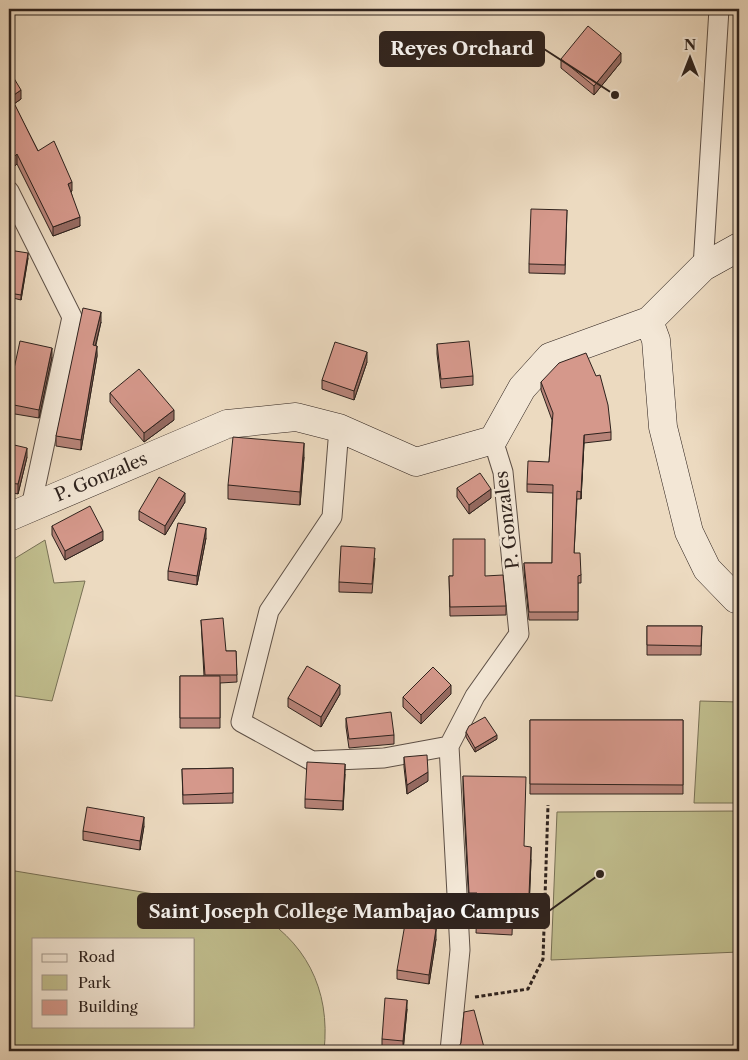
<svg xmlns="http://www.w3.org/2000/svg" width="748" height="1060" font-family="'Libre Caslon Text',serif">
	<style>
		.green { fill: #c0bd8d; stroke: #777055; fill-rule: evenodd }
		.lines { fill: none; stroke-linecap: round; stroke-linejoin: round }
		.street-casing { stroke: #5e5046; stroke-width: 21 }
		.secondary-casing { stroke: #2e221d; stroke-width: 29 }
		.path { stroke: #2e221d; stroke-width: 3; stroke-dasharray: 4 2.5; stroke-linecap: butt }
		.street { stroke: #f3e7d6; stroke-width: 19 }
		.secondary { stroke: #f3e7d6; stroke-width: 28 }
		.wall { fill: #b78378; stroke: #2e221d }
		.shaded-wall { fill: #956a61; stroke: #2e221d }
		.building { fill: #d5988b; stroke: #2e221d }
		.labels { text-anchor: middle; dominant-baseline: central; stroke-width: 5; stroke-linejoin: round; paint-order: stroke }
		.street-label { font-size: 18px; fill: #2e221d; stroke: #f3e7d6 }
		.leader { fill: none; stroke: #2e221d; stroke-width: 2 }
		.callout-dot { fill: #2e221d; stroke: #f3e7d6; stroke-width: 2 }
		.callout { fill: #2e221d; stroke: #2e221d; stroke-width: 2 }
		.callout-label { font-size: 19px; text-anchor: middle; font-weight: bold; fill: #fff }
	</style>
	<rect width="100%" height="100%" fill="#ecdac0"/>
	<filter id="stains"><feTurbulence type="fractalNoise" baseFrequency=".004" numOctaves="4"/><feColorMatrix values="0 0 0 0 .2 0 0 0 0 .09 0 0 0 0 .02 0 0 0 .5 -.17"/></filter>
	<radialGradient id="worn" r=".72"><stop offset=".6" stop-color="#630" stop-opacity="0"/><stop offset="1" stop-color="#630" stop-opacity=".3"/></radialGradient>
	<path class="green" d="M45,540L54,583L85,581L52,701L9,695V562Z
		M700,701L739,702V803H694Z
		M739,811V952L551,960L557,812Z
		M9,870L251,910C305,939 331,989 324,1051H9ZM34,939H194V1026H34Z"/>
	<g class="lines">
		<g class="street-casing">
			<path id="street" d="M9,191L72,317L31,507
				M703,267L719,9
				M339,428L332,517L269,611L241,722L312,761L384,758L449,746
				M450,1051L460,950L449,746L475,696L519,634L503,472L493,440"/>
		</g>
		<g class="secondary-casing">
			<path id="secondary" d="M739,247L703,267L649,321L656,340L663,427L689,532L707,569L736,599H739
				M9,517L227,424L296,417L339,428L416,462L493,440L522,388L550,357L649,321"/>
		</g>
		<path class="path" d="M475,997L528,989L543,959L548,805"/>
		<use href="#street" class="street"/>
		<use href="#secondary" class="secondary"/>
	</g>
	<path class="wall" d="M561,59L621,62L594,95L561,68Z
		M9,70L21,99L14,104L38,151L72,191L71,192L80,226L53,236L17,164L9,171Z
		M567,210L565,274L529,273V264Z
		M9,250L28,258L21,300L9,297Z
		M101,322L96,345L97,356L81,450L56,446V436Z
		M437,344L473,376V385L441,388L437,354Z
		M52,357L39,418L9,413V392Z
		M367,362L354,400L322,389V380Z
		M541,382L611,432V440L584,443L581,499H577L574,553L581,575V583H578V620H529L524,570V563H552L553,493L527,492V484L549,462L552,420L541,390Z
		M110,393L174,420L144,442L110,402Z
		M9,439L11,444L27,457L18,494L9,492Z
		M304,457L300,505L228,499V485Z
		M457,488L491,498L469,514L457,497Z
		M185,502L165,535L139,520V511Z
		M52,526L103,540L65,560L52,535Z
		M206,538L197,585L168,580V571Z
		M375,558L372,593L339,592V582Z
		M449,576H485L506,606V615L450,616Z
		M201,620L226,651H236L237,682L220,683V728H180V676H204Z
		M647,626H702L701,655H647Z
		M340,694L321,727L288,707V698Z
		M451,694L421,724L403,707V697Z
		M346,718L394,735V744L349,748L346,727Z
		M530,720H683V794H530Z
		M466,732L497,739L475,752L466,737Z
		M404,757L428,781L407,794L404,767Z
		M233,768V803L183,804L182,769Z
		M345,774L343,810L305,808V799Z
		M463,776L524,846L531,860L529,908L513,907L512,935L476,933L477,906H469L463,789Z
		M144,826L140,850L83,840V831Z
		M436,939L429,984L397,979V970Z
		M407,1009L403,1051L382,1048V1039Z"/>
	<path class="shaded-wall" d="M621,53V62L594,95V86Z
		M21,90V99L11,106V97Z
		M17,154V164L9,171V162Z
		M72,182V191L68,193V184Z
		M80,217V226L53,236V227Z
		M28,253V258L21,300V295Z
		M101,312V322L93,355V345Z
		M97,346V356L81,450V440Z
		M52,348V357L39,418V410Z
		M367,352V362L354,400V391Z
		M174,410V420L144,442V433Z
		M584,435V443L581,499V492Z
		M304,443V457L300,505V492Z
		M27,448V457L18,494V484Z
		M491,489V498L469,514V505Z
		M185,493V502L165,535V526Z
		M206,528V538L197,585V576Z
		M103,531V540L65,560V551Z
		M340,685V694L321,727V717Z
		M451,685V694L421,724V715Z
		M497,735V739L475,752V748Z
		M345,764V774L343,810V801Z
		M428,772V781L407,794V785Z
		M144,817V826L140,850V841Z
		M531,847V860L529,908V895Z
		M436,929V939L429,984V975Z
		M407,1000V1009L403,1051V1041Z"/>
	<path class="building" d="M588,26L621,53L594,86L561,59Z
		M9,70L21,90L11,97L38,151L54,141L72,182L68,184L80,217L53,227L17,154L9,162Z
		M531,209L567,210L565,265L529,264Z
		M9,250L28,253L21,295L9,293Z
		M83,308L101,312L93,345L97,346L81,440L56,436Z
		M20,341L52,348L39,410L9,404V392Z
		M469,341L473,376L441,379L437,344Z
		M335,342L367,352L354,391L322,380Z
		M586,353L596,376L600,375L608,405L611,432L584,435L581,492L577,491L574,553H580L581,575L578,576V612H529L524,563H552L553,485L527,484L528,461L549,462L553,413L541,382L559,363Z
		M139,369L174,410L144,433L110,393Z
		M233,437L304,443L300,492L228,485Z
		M9,439L11,440L10,444L27,448L18,484L9,483Z
		M480,473L491,489L469,505L457,488Z
		M159,477L185,493L165,526L139,511Z
		M90,506L103,531L65,551L52,526Z
		M178,523L206,528L197,576L168,571Z
		M453,539H485V576L503,575L506,606L450,607L449,576H453Z
		M341,546L375,548L372,584L339,582Z
		M223,618L226,651H236L237,675H205L201,620Z
		M647,626H702L701,646L647,645Z
		M307,666L340,685L321,717L288,698Z
		M433,667L451,685L421,715L403,697Z
		M180,676H220V718H180Z
		M391,712L394,735L349,739L346,718Z
		M485,717L497,735L475,748L466,732L469,726Z
		M530,720H683V785L530,784Z
		M427,755L428,772L407,785L404,757Z
		M307,762L345,764L343,801L305,799Z
		M233,768V793L183,795L182,769Z
		M463,776L526,777L524,846L531,847L529,895L513,894L512,921L476,920L477,893H469Z
		M87,807L144,817L140,841L83,831Z
		M405,924L436,929L429,975L397,970Z
		M385,998L407,1000L403,1041L382,1039Z
		M474,1010L485,1051H456L461,1043L464,1012Z"/>
	<g class="labels">
		<g class="street-label">
			<text transform="translate(101 477) rotate(-23)">P. Gonzales</text>
			<text transform="translate(507 520) rotate(-97)">P. Gonzales</text>
		</g>
	</g>
	<path class="leader" d="M615 95L544 49M600 874L549 911"/>
	<g class="callout-dot">
		<circle cx="615" cy="95" r="5"/>
		<circle cx="600" cy="874" r="5"/>
	</g>
	<g class="callout">
		<rect x="380" y="32" width="164" height="34" rx="5"/>
		<rect x="138" y="894" width="411" height="34" rx="5"/>
	</g>
	<g class="callout-label">
		<text x="462" y="55">Reyes Orchard</text>
		<text x="344" y="918">Saint Joseph College Mambajao Campus</text>
	</g>
	<rect width="748" height="1060" fill="none" stroke="#ecdac0" stroke-width="30"/>
	<rect x="10" y="10" width="728" height="1040" fill="none" stroke="#2e221d" stroke-width="2.5"/>
	<rect x="15" y="15" width="718" height="1030" fill="none" stroke="#2e221d"/>
	<rect x="32" y="938" width="162" height="90" fill="#f3e7d6" stroke="#a4988c"/>
	<rect x="42" y="954" width="25" height="8" fill="#f3e7d6" stroke="#a4988c"/>
	<text x="78" y="962" font-size="15" fill="#2e221d">Road</text>
	<rect x="42" y="975" width="25" height="15" fill="#c0bd8d" stroke="#a4988c"/>
	<text x="78" y="988" font-size="15" fill="#2e221d">Park</text>
	<rect x="42" y="1000" width="25" height="15" fill="#d5988b" stroke="#a4988c"/>
	<text x="78" y="1012" font-size="15" fill="#2e221d">Building</text>
	<g transform="translate(690 58)" stroke="#f3e7d6" stroke-width="4" paint-order="stroke">
	<path d="M0-4L9 19L0 12L-9 19Z" fill="#2e221d"/>
	<text y="-8" font-size="14" font-weight="bold" text-anchor="middle" fill="#2e221d">N</text>
	</g>
	<rect width="100%" height="100%" filter="url(#stains)"/>
	<rect width="100%" height="100%" fill="url(#worn)"/>
</svg>
